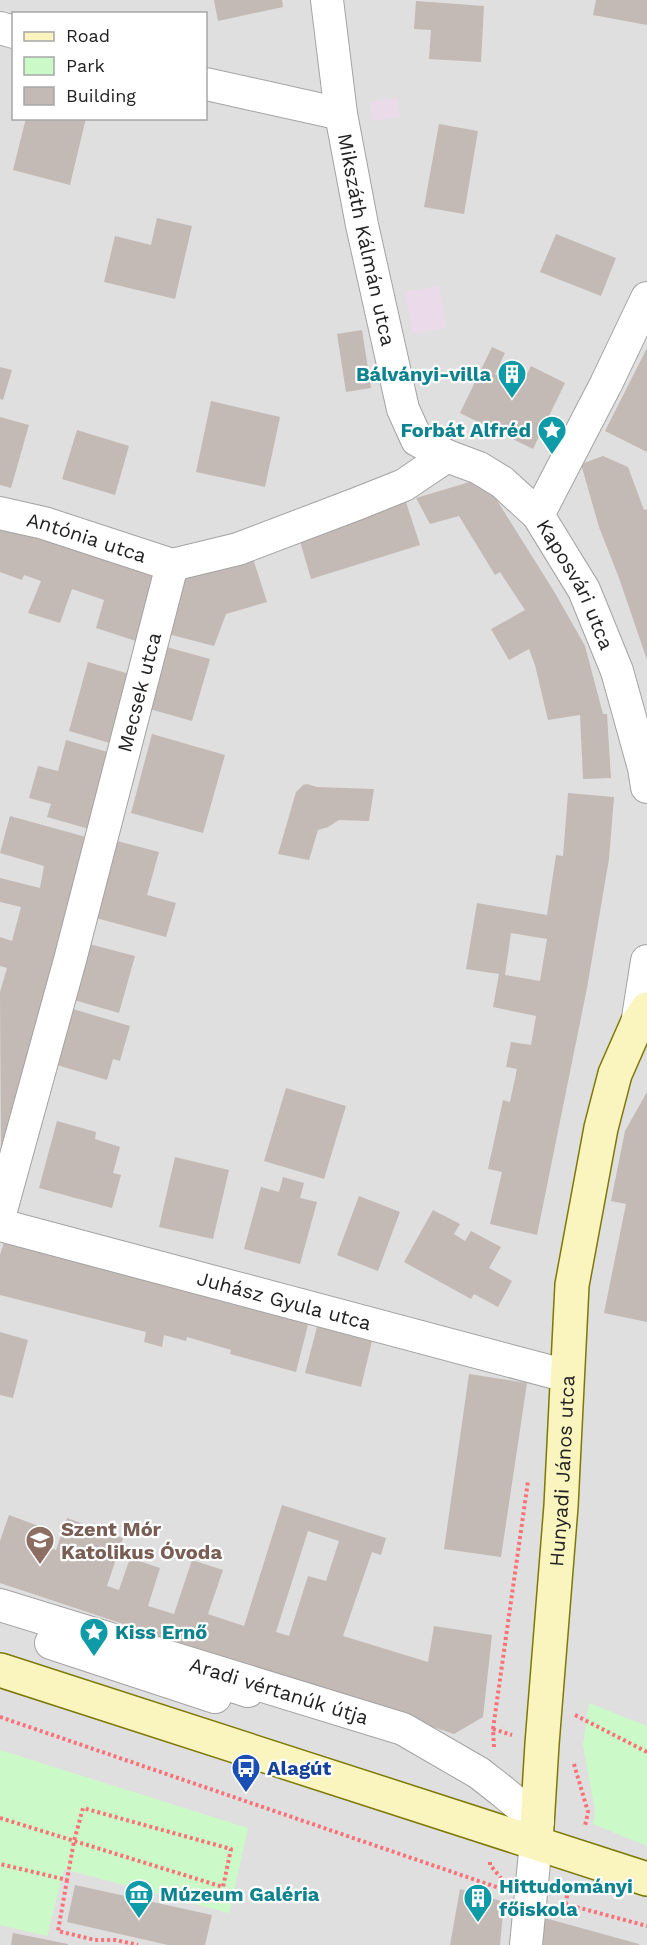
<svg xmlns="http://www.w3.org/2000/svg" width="647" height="1945" font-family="'Work Sans',sans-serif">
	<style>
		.residential { fill: #e0dfdf; fill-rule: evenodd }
		.industrial { fill: #ebdbea }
		.park { fill: #cbfac8 }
		.building { fill: #c3b9b5; fill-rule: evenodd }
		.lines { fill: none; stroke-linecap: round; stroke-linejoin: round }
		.street-casing { stroke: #a3a3a3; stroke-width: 34 }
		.secondary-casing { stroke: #7d7905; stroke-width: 36 }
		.path { stroke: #fa7278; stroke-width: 4; stroke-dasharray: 3 3; stroke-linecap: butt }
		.street { stroke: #fff; stroke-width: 32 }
		.secondary { stroke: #faf4bf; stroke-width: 33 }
		.labels { text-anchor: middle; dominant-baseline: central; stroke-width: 4.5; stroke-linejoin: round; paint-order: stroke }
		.street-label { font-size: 20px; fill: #222; stroke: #fff }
		.culture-label { font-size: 20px; font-weight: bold; fill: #0d838f; stroke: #fff; text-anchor: start }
		.education-label { font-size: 20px; font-weight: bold; fill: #785e54; stroke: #fff; text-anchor: start }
		.transit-label { font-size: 20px; font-weight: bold; fill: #164399; stroke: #fff; text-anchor: start }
	</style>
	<rect width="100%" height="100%" fill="#f2eee9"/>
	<path class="residential" d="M0,0H647V1945H0ZM14,14H206V118H14Z"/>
	<path class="industrial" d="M397,98L400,117L372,121L370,102Z
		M439,286L446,327L413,334L405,292Z"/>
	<path class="park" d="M589,1703L647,1726V1846L593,1824L595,1810L583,1745Z
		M0,1750L248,1828L229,1913L64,1869L47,1936L0,1925Z"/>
	<path class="building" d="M214,0H282L283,7L218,21Z
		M596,0H647V25L593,15Z
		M416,1L484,6L481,62L429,59L431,30L414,29Z
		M26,118H86L70,185L13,170Z
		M439,124L478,131L464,214L424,207Z
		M157,218L192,226L175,299L104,282L115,236L151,245Z
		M556,234L616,258L601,296L540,272Z
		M362,330L371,388L346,392L337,334Z
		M492,347L505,353L495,374L521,386L531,366L565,383L533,449L460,413Z
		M647,348V452L605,431Z
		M0,367L12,370L3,400L0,399Z
		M211,401L280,417L265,487L196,472Z
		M0,417L29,425L11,488L0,485Z
		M77,430L129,446L115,495L62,479Z
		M603,456L628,467L644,510L647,509V660L619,578L599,527L581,464Z
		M483,478L555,593L585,646L603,714H607L611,778L583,779L580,715L548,720L535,665L529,649L509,660L491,629L525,610L500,572L495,575L459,516L430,524L416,498Z
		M406,502L420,545L311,579L299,538Z
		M0,522L164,573L142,643L96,628L104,600L72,589L60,623L28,613L41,581L24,575L22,580L0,572Z
		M251,552L267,602L226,614L214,646L168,634L182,574Z
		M163,646L210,659L192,721L146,708Z
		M88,662L133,675L113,744L69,731Z
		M152,734L225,755L203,833L131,813Z
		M66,740L111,753L89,829L47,817L51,804L29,798L38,766L58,771Z
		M307,784L317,787L374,789L369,821L339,820L328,827L318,830L309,860L278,854L296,792L303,785Z
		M568,793L614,797L609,859L587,988L537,1235L490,1224L502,1172L488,1169L503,1100L510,1102L517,1069L506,1067L511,1042L531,1045L536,1016L493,1007L499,974L466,969L477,903L547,915L556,855L563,856ZM511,933L547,939L540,981L505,975Z
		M10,816L86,837L22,1079L1,1153L0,992L7,968L0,966V937L12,941L21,907L0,902V878L40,888L44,866L0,853Z
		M117,841L159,852L147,895L176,903L166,937L96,918Z
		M89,944L135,956L119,1013L74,1000Z
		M73,1009L130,1026L120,1061L113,1059L107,1080L57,1065Z
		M286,1088L346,1106L324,1179L264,1161Z
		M647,1092V1322L604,1313L626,1204L611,1201L625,1131Z
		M57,1121L96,1132L95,1139L120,1147L113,1173L121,1175L112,1208L39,1188Z
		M175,1157L229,1170L213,1239L159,1227Z
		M283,1177L304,1183L300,1198L317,1202L300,1264L244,1249L261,1187L279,1192Z
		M359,1196L400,1212L378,1271L337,1255Z
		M433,1210L460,1224L454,1234L465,1241L471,1231L501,1247L489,1268L512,1281L498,1307L474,1294L471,1299L404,1262Z
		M5,1238L310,1317L296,1372L230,1354L231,1350L187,1337L186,1341L164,1335L162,1347L144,1342L146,1332L0,1295V1255Z
		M318,1323L373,1337L361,1387L305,1373Z
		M0,1332L28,1340L13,1398L0,1395Z
		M469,1374L527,1383L501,1557L444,1549Z
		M282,1505L386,1538L381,1555L372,1552L343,1636L428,1662L434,1626L492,1635L483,1717L454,1734L0,1583V1541L9,1515L47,1529L41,1545L56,1550L67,1518L123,1538L107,1586L119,1590L130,1558L160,1568L148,1606L174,1614L192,1560L223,1570L208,1614L244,1626ZM308,1531L339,1541L326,1581L308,1576L289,1636L276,1632Z
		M75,1885L212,1915L205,1945H168L67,1922Z
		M460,1889L504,1902L500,1945H450Z
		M545,1918L639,1944V1945H542Z
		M13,1933L68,1944V1945H11Z"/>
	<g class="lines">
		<g class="street-casing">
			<g id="street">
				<path id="s1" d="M327,0L341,114L362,225L403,409L417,440L447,456"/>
				<path d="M0,28L14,32"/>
				<path d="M206,84L341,114"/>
				<path id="s2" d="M647,298L606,384L538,515L584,590L617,671L644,768L647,787"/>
				<path id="s3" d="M0,513L44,523L172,565"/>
				<path d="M637,1024L647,961"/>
				<path id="s4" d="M0,1214L70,960L172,565L238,549L359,503L404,485L447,456L479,468L502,482L538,515"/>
				<path id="s5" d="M0,1225L567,1376"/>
				<path id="s6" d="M0,1605L403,1729L479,1773L502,1791L538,1821"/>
				<path d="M51,1643L215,1697L221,1682L248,1691"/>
				<path d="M526,1945L536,1842"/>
			</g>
		</g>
		<g class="secondary-casing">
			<g id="secondary">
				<path d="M0,1670L647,1879"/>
				<path id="s7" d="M536,1842L542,1744L561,1506L572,1285L601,1128L615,1074L637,1024L647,1009"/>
			</g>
		</g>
		<path class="path" d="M575,1715L647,1752
			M0,1717L502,1889
			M493,1729L512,1735
			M494,1747L493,1729L528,1481
			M574,1764L588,1812L585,1826
			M0,1818L223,1887L231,1849L83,1808L74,1841L67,1880L0,1864
			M490,1862V1865L501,1878
			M67,1880L58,1931L95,1940H115L138,1945
			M559,1904H565L570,1885
			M565,1904L647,1926"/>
		<use href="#street" class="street"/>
		<use href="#secondary" class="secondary"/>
	</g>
	<defs>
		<g id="building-pin" transform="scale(1.5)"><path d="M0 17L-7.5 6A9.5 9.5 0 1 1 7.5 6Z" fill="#0f9aa8" stroke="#fff"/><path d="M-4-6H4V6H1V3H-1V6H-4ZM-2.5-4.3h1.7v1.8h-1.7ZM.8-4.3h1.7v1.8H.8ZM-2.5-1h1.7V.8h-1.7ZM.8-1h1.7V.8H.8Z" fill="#fff"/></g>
		<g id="sight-pin" transform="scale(1.5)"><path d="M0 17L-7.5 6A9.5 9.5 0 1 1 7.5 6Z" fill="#0f9aa8" stroke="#fff"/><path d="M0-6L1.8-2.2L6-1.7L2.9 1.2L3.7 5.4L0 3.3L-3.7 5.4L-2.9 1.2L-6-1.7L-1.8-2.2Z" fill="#fff"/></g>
		<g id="school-pin" transform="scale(1.5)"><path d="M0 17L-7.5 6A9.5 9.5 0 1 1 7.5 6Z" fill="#8d6e63" stroke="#fff"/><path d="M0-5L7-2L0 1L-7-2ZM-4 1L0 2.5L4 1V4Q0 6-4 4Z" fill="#fff"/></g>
		<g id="bus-pin" transform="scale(1.5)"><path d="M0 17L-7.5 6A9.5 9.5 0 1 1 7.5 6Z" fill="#1a4fb4" stroke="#fff"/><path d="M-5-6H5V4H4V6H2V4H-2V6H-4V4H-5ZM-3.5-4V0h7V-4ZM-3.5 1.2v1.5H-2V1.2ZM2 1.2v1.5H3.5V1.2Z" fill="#fff"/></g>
		<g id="museum-pin" transform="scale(1.5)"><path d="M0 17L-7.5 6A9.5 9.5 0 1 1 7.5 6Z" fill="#0f9aa8" stroke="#fff"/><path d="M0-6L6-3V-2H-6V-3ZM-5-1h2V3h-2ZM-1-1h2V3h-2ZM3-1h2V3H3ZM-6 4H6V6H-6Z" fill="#fff"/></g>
	</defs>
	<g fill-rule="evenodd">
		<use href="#building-pin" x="512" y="374"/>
		<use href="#sight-pin" x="552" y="430"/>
		<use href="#school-pin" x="40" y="1540"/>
		<use href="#sight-pin" x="94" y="1632"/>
		<use href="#bus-pin" x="246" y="1768"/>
		<use href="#museum-pin" x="139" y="1894"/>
		<use href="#building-pin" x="478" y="1898"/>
	</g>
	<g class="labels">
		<g class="street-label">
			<text stroke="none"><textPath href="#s1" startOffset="243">Mikszáth Kálmán utca</textPath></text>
			<text stroke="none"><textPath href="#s3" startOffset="90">Antónia utca</textPath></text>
			<text stroke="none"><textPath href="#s2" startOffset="322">Kaposvári utca</textPath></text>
			<text stroke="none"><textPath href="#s4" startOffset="540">Mecsek utca</textPath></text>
			<text stroke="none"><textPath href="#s5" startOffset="294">Juhász Gyula utca</textPath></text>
			<text stroke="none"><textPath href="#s7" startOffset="372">Hunyadi János utca</textPath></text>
			<text stroke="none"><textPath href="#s6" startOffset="292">Aradi vértanúk útja</textPath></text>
		</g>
		<g class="culture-label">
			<text x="491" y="374" text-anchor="end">Bálványi-villa</text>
			<text x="531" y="430" text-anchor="end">Forbát Alfréd</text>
			<text x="115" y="1632">Kiss Ernő</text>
			<text x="499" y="1886">Hittudományi<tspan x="499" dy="23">főiskola</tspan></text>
			<text x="160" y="1894">Múzeum Galéria</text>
		</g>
		<g class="education-label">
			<text x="61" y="1529">Szent Mór<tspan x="61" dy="23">Katolikus Óvoda</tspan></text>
		</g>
		<g class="transit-label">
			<text x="267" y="1768">Alagút</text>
		</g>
	</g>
	<rect x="12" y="12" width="195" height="108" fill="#ffffff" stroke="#a7a7a7" stroke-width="1.5"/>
	<rect x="24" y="32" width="30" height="9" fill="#faf4bf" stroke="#a7a7a7" stroke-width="1.5"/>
	<text x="66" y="42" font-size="18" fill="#222222">Road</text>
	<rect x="24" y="57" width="30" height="18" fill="#cbfac8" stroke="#a7a7a7" stroke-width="1.5"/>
	<text x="66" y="72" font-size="18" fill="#222222">Park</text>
	<rect x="24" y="87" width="30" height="18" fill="#c3b9b5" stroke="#a7a7a7" stroke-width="1.5"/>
	<text x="66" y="102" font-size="18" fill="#222222">Building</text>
</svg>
